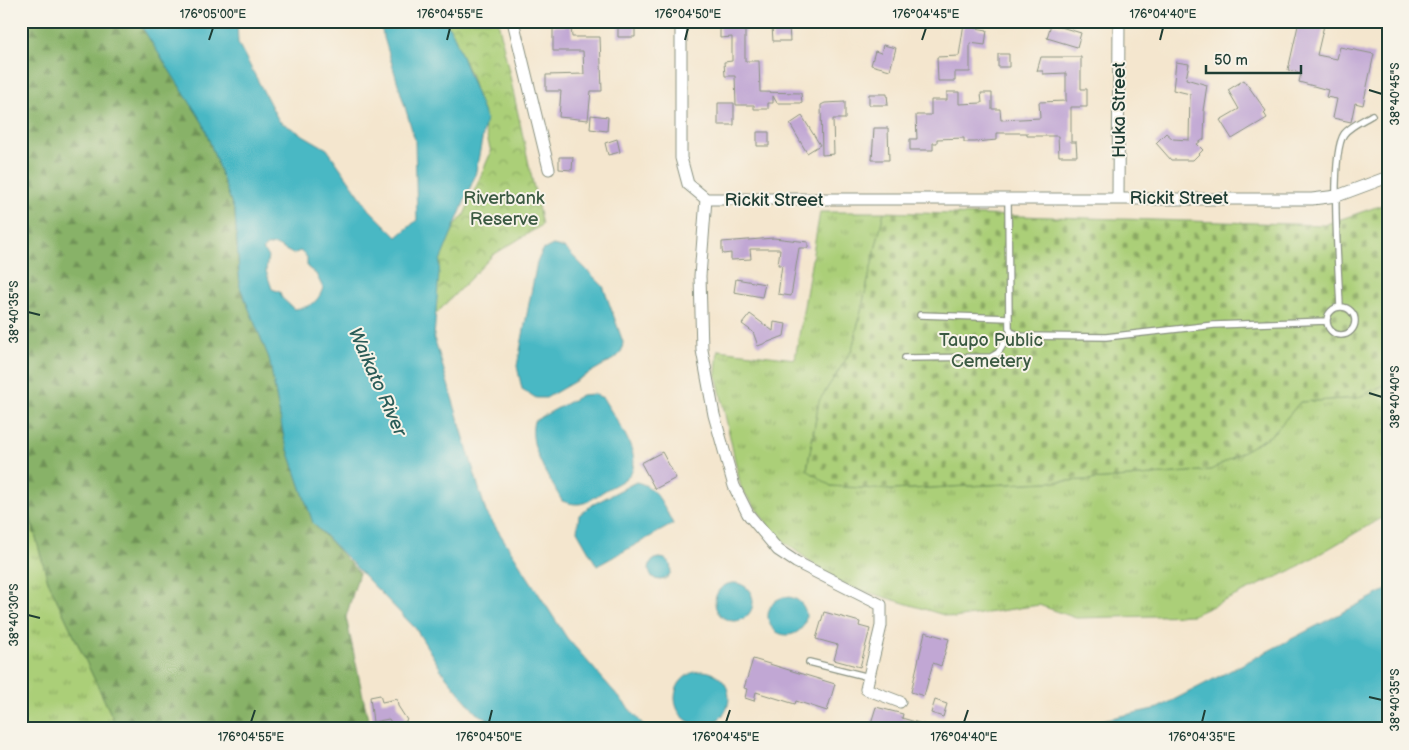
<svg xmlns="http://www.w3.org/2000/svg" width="1409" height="750" font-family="'Balsamiq Sans',sans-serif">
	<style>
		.grass { fill: url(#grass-tufts); stroke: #658656 }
		.forest { fill: url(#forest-firs); stroke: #54784e }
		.cemetery { fill: url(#cemetery-stones); stroke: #658656 }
		.park { fill: url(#park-crowns); stroke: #658656 }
		.water { fill: #4ab8c4; stroke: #347a7c; fill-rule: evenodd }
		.building { fill: #c1a7d4 }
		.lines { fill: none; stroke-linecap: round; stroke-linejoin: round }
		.lane-casing { stroke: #8a9281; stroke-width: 8 }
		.street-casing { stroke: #8a9281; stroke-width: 13 }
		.lane { stroke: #fff; stroke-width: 5.5 }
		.street { stroke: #fff; stroke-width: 11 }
		.ticks { fill: none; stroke: #1f3d34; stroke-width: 2 }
		.labels { text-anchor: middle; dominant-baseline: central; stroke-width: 4; stroke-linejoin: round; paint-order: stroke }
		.street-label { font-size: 18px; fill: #1f3d34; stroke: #f7f3e8 }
		.park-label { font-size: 18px; fill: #3b5a42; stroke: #f7f3e8 }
		.water-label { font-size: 19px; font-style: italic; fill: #2a5c58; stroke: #f7f3e8 }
		.neatline { fill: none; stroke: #1f3d34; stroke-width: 2 }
		.ticks-label { font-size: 12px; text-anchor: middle; fill: #1f3d34 }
	</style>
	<defs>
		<pattern id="grass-tufts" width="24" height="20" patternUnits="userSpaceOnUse" patternTransform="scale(1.25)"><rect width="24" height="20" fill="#abcf78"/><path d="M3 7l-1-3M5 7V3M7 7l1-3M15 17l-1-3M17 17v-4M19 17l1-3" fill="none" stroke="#8ba963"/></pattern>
		<pattern id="forest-firs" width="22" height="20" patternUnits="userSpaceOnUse" patternTransform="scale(1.25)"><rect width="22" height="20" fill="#88b268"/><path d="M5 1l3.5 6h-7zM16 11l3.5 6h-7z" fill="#6f9256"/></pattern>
		<pattern id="cemetery-stones" width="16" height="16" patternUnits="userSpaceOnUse" patternTransform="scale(1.25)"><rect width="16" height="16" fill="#abcf78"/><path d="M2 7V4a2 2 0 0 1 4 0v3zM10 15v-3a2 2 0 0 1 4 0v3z" fill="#8ba963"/></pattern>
		<pattern id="park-crowns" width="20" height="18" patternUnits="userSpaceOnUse" patternTransform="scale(1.25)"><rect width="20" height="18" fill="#abcf78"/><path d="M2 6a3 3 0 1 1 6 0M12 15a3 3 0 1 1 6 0" fill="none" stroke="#8ba963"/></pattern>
	</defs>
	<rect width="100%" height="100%" fill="#f7f3e8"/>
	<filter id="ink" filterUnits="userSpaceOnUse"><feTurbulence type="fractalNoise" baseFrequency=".02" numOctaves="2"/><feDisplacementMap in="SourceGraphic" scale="10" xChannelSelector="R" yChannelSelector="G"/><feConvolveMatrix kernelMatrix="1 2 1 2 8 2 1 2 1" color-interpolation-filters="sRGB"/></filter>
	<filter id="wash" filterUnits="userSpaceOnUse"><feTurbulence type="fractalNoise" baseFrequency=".0096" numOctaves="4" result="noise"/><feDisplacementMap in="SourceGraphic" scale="20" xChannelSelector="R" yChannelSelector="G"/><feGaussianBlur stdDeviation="1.12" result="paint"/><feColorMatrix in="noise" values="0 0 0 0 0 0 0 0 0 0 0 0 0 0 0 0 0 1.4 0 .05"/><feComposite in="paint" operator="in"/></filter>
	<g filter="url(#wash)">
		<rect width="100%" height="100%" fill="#f4e6ce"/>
		<path class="grass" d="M820,212H884L852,350L819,401L807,469L831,486L891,490L1104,479L1211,470L1273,434L1300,402L1357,398L1388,383V514L1292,570L1193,615L1076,618L1039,605L954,618L841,584L776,536L741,488L716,373L718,350L795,359Z
			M21,485L48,581L118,729H21Z"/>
		<path class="forest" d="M21,21H138L203,123L235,213L240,287L269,358L284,438L313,523L359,573L346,617L370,729H118L48,581L21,485Z"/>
		<path class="cemetery" d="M1388,203V383L1357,398L1300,402L1273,434L1211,470L1104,479L891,490L831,486L807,470L819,401L852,350L884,212L1324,225Z"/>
		<path class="park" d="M445,21H498L542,225L493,255L435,315L441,242L464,215L491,152L471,76Z"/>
		<path class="water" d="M138,21H237L238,43L279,121L327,149L369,209L397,237L417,220L415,140L379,21H445L453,33L486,119L475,176L440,261L434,337L486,512L567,638L647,729H504L476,713L443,673L416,629L313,523L284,438L269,358L240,287L235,213L203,123ZM276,245L293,254L300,251L307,257V267L316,274L323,288C317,304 310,307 294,309L282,298L280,292L272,289L266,271L268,255L263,250L266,246Z
			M553,245L565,248L603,286L623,342L622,350L617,357L546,398H536L522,389L517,366L537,262L543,250Z
			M594,394L603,398C613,416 645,456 630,474C625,481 612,486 604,491C587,502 583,508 562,501C550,478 527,448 534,421L582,395Z
			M636,482C657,486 664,507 673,524L597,566L577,531L579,515L590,506Z
			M649 569a11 11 0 1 1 22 0a11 11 0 1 1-22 0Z
			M715 602a19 19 0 1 1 38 0a19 19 0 1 1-38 0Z
			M1388,589V729H1074L1088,723L1158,708Z
			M768 616a19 19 0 1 1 38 0a19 19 0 1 1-38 0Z
			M675 698a27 27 0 1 1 54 0a27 27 0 1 1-54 0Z"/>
		<g id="blocks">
			<path class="building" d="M968,21H978L976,28L987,30L985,45L970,43V72H955V81H938L937,57L959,56L964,23L968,24Z
				M1299,21H1325L1317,55L1337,59L1340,47L1374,54L1363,105L1355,103L1351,122L1333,118L1337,99L1326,97L1328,90L1299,82L1301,73L1288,70Z
				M745,24V61H759L760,92L801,93L802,103H777L773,96V103H768V109H754V105H736L735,76H725L724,62L732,61V37L720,38V26Z
				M1051,24L1081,33L1077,47L1047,38Z
				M618,25H635V37H618Z
				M553,26H571L572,37H600L602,91H591L588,120L559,117L561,91H546V75L584,74L583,51H553Z
				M772,26H789L790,41H773Z
				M883,45L896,48L890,70L871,65L875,51L881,53Z
				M998,54H1009V67H998Z
				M1041,57H1081V89H1087V107H1071V142H1076L1077,156H1059L1058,136H1027V133H997V140L975,142H964V138L937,139V143H933V150H910V139H917L916,115H931V100H947V92H959V104L982,103L981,93H992V109H1000L1001,120L1040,118L1039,102L1066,101V73L1043,74V71H1037Z
				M1176,62L1189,64L1186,79L1207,85L1203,111H1205L1204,139L1197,144L1203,150L1193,160H1171L1156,143L1166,133L1173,139L1189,140L1190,94L1173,90Z
				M1244,80L1266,111L1264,113L1267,118L1232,139L1220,120L1239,109L1228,90Z
				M869,94H887L888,105H869Z
				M845,102V119H833L834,154L822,155L821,105L825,103Z
				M718,103H734V125H718Z
				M591,115L608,117L607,131L590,129Z
				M802,116L820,145L807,153L790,124Z
				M874,128H888L889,160H872Z
				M757,132H769V146H757Z
				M617,139L620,152L608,155L605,143Z
				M559,157H573L572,170L559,169Z
				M774,238L808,242V248H799L791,296L778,294L782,265H778L780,249H750L751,259L731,260V253L723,254L722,250V242Z
				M736,279L765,284L762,297L734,292Z
				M750,314L773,331L774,322L786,324L784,336L758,346L753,332L742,324Z
				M662,452L676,478L655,489L641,463Z
				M824,612L860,622L859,626L870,629L860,667L834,660L838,645L816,639Z
				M925,632L949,639L941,666L933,663L924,696L911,692Z
				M753,659L835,684L827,711L796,701L795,704L756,692L754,701L745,698L747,689L744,688Z
				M380,695L382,702L397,699L398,706L407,720L404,722L409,729H395L389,719L373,722L370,697Z
				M935,700L947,704L943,717L931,713Z
				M876,707L903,714L902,718L929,726V729H891L871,723Z"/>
		</g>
	</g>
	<g filter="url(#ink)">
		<use href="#blocks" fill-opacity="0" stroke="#8a9281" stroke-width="1"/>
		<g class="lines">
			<g class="lane-casing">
				<path id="lane" d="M1008,199L1009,328L1011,332L1021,336L1106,337L1214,325L1327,321
					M1327 321a14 14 0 1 1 28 0a14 14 0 1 1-28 0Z
					M1340,307C1339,276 1329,155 1344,134C1350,126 1364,120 1372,115
					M920,315L1009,318
					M905,358L991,357L998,353L1011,332
					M809,662L869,677"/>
			</g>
			<g class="street-casing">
				<path id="street" d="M513,21L549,169
					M681,21V158L688,184L706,199H1312L1337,196L1388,177
					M1118,198L1119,21
					M706,199L700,276L702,350L714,415L734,486L748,514L778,550L796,562L881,605V626L866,689L900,702"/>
			</g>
			<use href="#lane" class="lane"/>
			<use href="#street" class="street"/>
		</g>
	</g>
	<path class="ticks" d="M209,40L213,28M447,40L450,28M685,40L688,28M922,40L926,28M1160,40L1163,28M1369,90L1382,94M28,312L40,315M1369,393L1382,397M28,615L40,618M1369,697L1382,700M251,722L255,710M489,722L492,710M726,722L730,710M964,722L968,710M1202,722L1205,710"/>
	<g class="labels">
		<g class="street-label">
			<text transform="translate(1119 110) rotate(-90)">Huka Street</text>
			<text x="1179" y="198">Rickit Street</text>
			<text x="774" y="200">Rickit Street</text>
		</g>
		<g class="park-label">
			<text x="504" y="198">Riverbank<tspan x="504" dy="21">Reserve</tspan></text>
			<text x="991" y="340">Taupo Public<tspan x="991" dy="21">Cemetery</tspan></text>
		</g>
		<g class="water-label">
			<text transform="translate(377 382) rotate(66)">Waikato River</text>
		</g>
	</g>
	<rect width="1409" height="750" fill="none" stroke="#f7f3e8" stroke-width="55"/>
	<path d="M1206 65v8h95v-8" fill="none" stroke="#1f3d34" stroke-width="2.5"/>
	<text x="1214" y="65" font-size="15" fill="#1f3d34" stroke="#f7f3e8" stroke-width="4" paint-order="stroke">50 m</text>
	<rect x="28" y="28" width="1354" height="694" class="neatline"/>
	<g class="ticks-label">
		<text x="213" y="18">176°05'00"E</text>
		<text x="450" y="18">176°04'55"E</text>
		<text x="688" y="18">176°04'50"E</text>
		<text x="926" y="18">176°04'45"E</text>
		<text x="1163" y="18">176°04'40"E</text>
		<text transform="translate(1395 94) rotate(-90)" y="4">38°40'45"S</text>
		<text transform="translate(14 312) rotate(-90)" y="4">38°40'35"S</text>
		<text transform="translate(1395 397) rotate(-90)" y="4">38°40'40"S</text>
		<text transform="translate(14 615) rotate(-90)" y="4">38°40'30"S</text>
		<text transform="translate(1395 700) rotate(-90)" y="4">38°40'35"S</text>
		<text x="251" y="741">176°04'55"E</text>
		<text x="489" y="741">176°04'50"E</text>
		<text x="726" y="741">176°04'45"E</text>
		<text x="964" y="741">176°04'40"E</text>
		<text x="1202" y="741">176°04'35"E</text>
	</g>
</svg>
